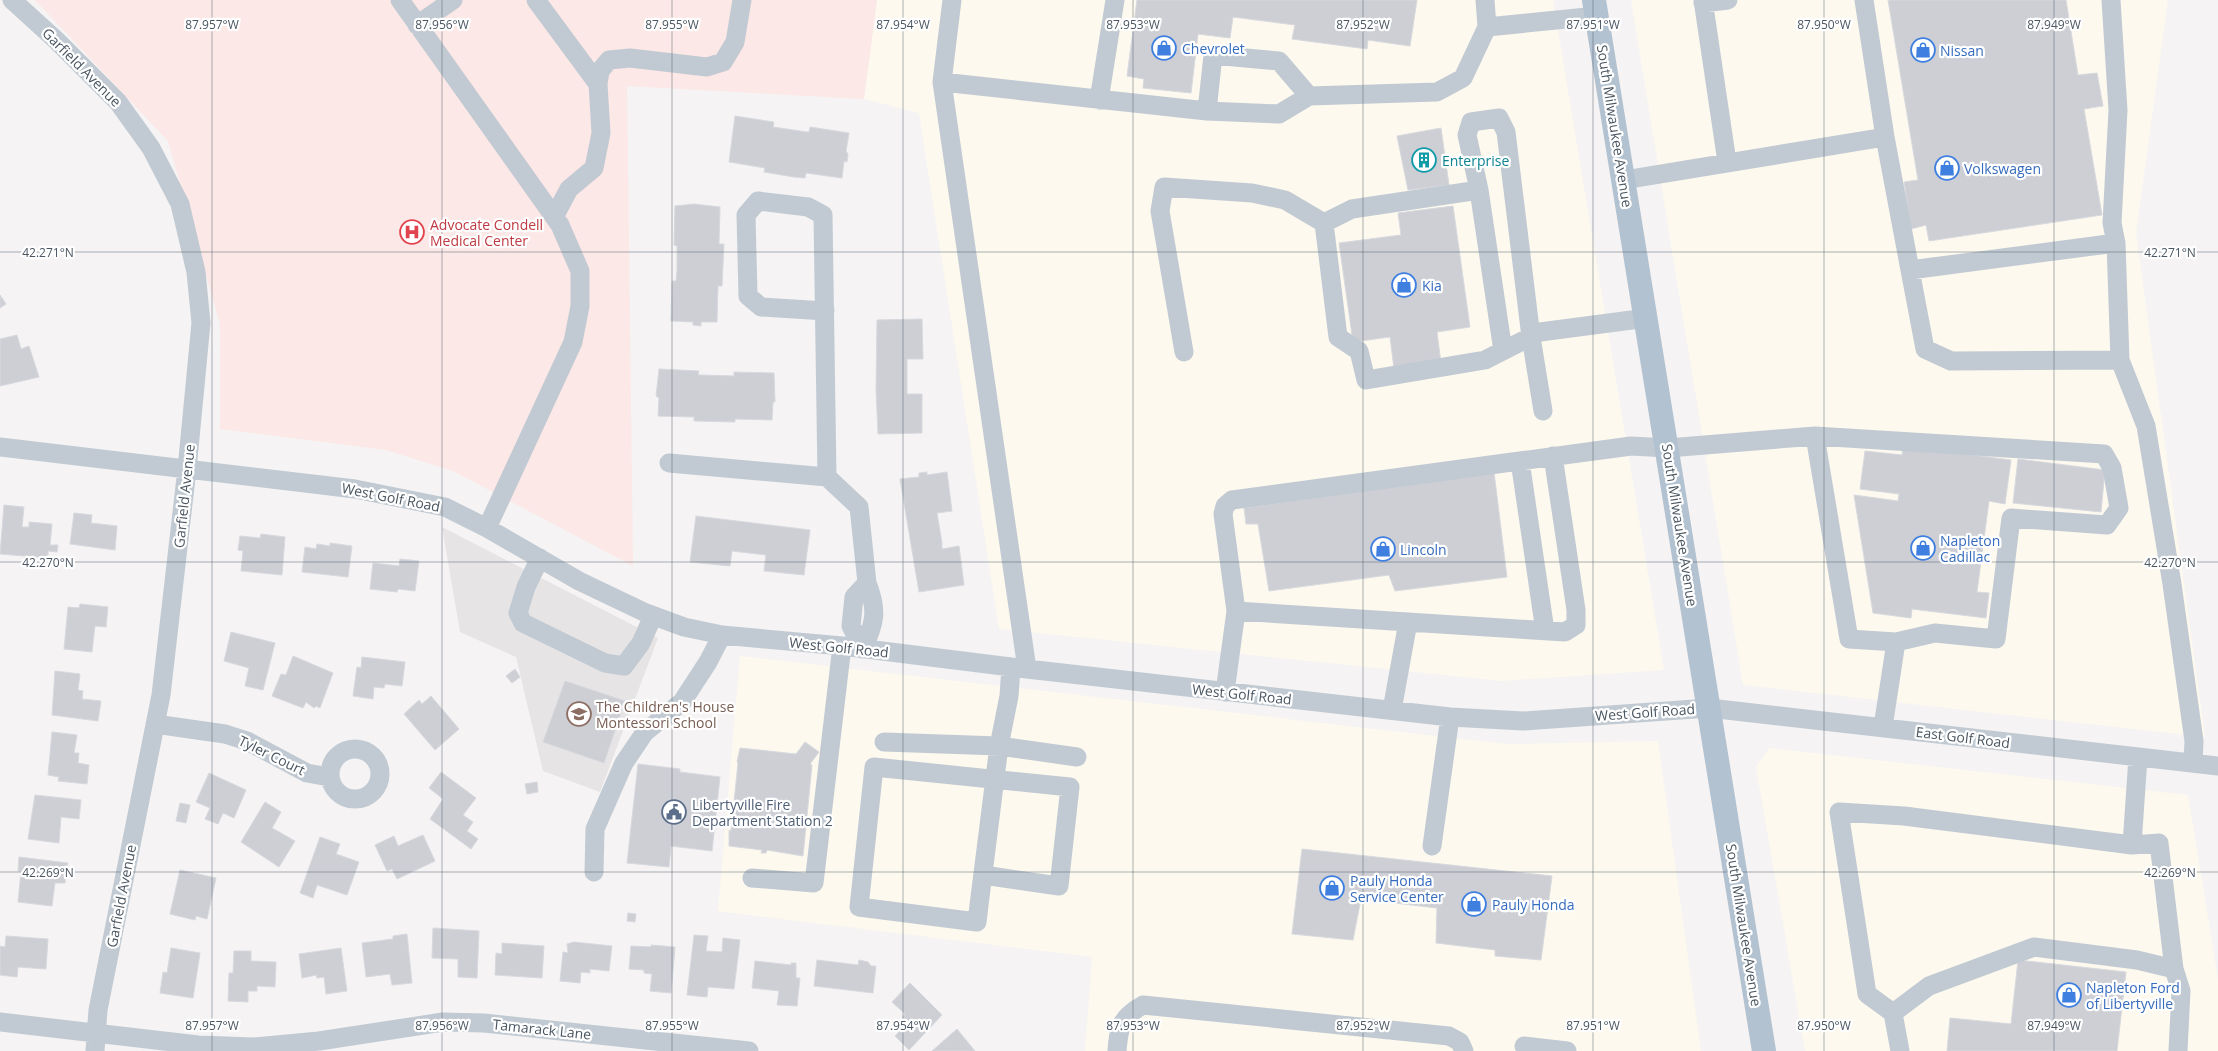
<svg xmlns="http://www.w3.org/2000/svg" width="2218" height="1051" font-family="'Open Sans',sans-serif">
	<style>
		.commercial { fill: #fdf9ef }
		.education { fill: #e6e4e5 }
		.medical { fill: #fce8e6 }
		.building { fill: #cdcfd5; stroke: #d7d9de }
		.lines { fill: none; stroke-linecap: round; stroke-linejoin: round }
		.minor { stroke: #c1cad2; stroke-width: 19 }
		.major { stroke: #b3c2d1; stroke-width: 24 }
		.ticks { fill: none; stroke: #4a5661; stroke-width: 1; stroke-opacity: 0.45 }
		.labels { text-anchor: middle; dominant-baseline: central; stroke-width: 4.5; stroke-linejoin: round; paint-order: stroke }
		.shop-label { font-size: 14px; fill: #366cbe; stroke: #fff; text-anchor: start }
		.street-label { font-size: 14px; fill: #4a5661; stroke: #fff }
		.culture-label { font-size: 14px; fill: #0d838f; stroke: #fff; text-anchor: start }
		.health-label { font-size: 14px; fill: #be3a42; stroke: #fff; text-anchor: start }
		.education-label { font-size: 14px; fill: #785e54; stroke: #fff; text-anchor: start }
		.service-label { font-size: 14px; fill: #4e5e75; stroke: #fff; text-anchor: start }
		.ticks-label { font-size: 12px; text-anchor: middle; fill: #4a5661; stroke: #fff; stroke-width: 4.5; stroke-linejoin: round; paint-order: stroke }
	</style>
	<rect width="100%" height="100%" fill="#f5f3f3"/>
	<path class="commercial" d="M877,0H1553L1664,670L1502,681L999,629L919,113L864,99Z
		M1631,0H2168L2136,233L2205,737L1743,685Z
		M740,656L1506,744L1658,741L1701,1051H1085L1092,957L718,911Z
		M1769,748L2188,795L2218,979V1051H1805L1756,767Z"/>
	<path class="education" d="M442,527L658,638L600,792L543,771L516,657L460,632Z"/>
	<path class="medical" d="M35,0H877L864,99L627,86L633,566L453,471L386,450L220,429V324L168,141Z"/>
	<path class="building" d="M1137,0H1417L1410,46L1368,40L1367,49L1292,39L1295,25L1233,17L1230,38L1198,34L1191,93L1143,88L1144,79L1127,76Z
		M1888,0H2066L2078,75L2097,73L2103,106L2084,109L2102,215L1929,241L1926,225L1911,229L1904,182L1918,180Z
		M735,116L774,122L773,127L807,132H809L810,127L849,133L846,151L848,154L847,162L844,161L842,178L806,173L805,178L794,177L764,172L765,168L729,162Z
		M1441,128L1449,185L1408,190L1397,136Z
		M694,204L720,207L719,244H724L722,286H718L717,322H701V326L693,325V322L671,321L672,281H676L677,271V246L674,245L675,206Z
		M1453,206L1470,327L1437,332L1441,363L1394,369L1390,337L1353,342L1339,243L1401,235L1398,213Z
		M0,295L6,304L0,308Z
		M922,319L923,359H907V394H922V433L878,434L876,389L877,320Z
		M17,335L21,349L29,346L39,377L0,386V339Z
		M659,369L699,371L698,375H701L734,376V372L774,373L775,402H773L772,420L735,419V422L694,421V417L658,416L659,398L656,396Z
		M1903,446L2011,460L2005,504L1989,501L1977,592L1989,593L1986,618L1912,609L1911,618L1873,613L1854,495L1898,501L1899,494L1860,489L1865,451L1902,455Z
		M2018,459L2105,470L2101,512L2013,503Z
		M927,472V475L947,472L952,511L937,513L942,543V549L959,546L964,585L919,592L900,479L919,477V473Z
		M1494,472L1507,577L1395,591L1389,575L1269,591L1258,524H1246L1244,508Z
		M4,505L24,507L22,527H29V522L52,524L50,545H58L57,552L48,551V558L0,554Z
		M74,513L92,515L91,523L117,526L115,550L70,544Z
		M696,516L810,530L804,575L764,571L766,555L732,551L730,566L690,562Z
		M261,534L285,537L282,575L241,571L243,551L238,550L240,536L260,538Z
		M330,543L352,546L348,577L302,572L305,547L316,549L317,544L330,546Z
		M400,559L419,561L415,591L398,589L397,592L370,589L373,563L399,566Z
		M80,604L108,607L106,627L95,626L92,652L64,649L68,607L79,608Z
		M231,632L275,643L263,690L245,686L249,668L224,661Z
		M293,656L333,673L320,708L316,706L314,708L306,702L303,708L272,696L281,674L286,675Z
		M362,657L405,662L402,686L385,684L384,688L374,687L373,699L353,696L357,667L361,668Z
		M515,669L520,677L512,683L506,676Z
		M55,671L80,674L78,690L83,691L82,699L101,701L98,721L52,715Z
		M565,681L625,701L604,763L543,742Z
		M431,696L459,729L435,750L404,714L419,700L422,704Z
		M52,732L77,735L74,753H79L78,763L89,765L87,784L58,781L59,777L48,775Z
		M805,742L819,752L810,764L812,765L803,856L767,850L766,853H761L762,850L729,846V830L731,831L738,763L737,762L740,748L796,754Z
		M638,764L680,769V772L720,777L712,851L671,846L669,867L627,863Z
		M441,772L476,798L463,815L473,822L467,831L478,839L471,849L430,819L443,799L429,788Z
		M209,773L246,790L234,818L223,813L218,824L205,819L210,808L196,802Z
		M537,782L538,792L527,794L525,784Z
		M35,795L81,800L79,819L61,817L59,843L28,839Z
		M265,802L281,812L272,828L295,841L279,867L241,842Z
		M180,803L190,805L186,823L176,821Z
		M423,835L435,861L397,879L392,869L387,871L375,845L394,836L398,846Z
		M320,837L340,844L336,854L359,862L347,895L317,885L313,898L300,893Z
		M1302,849L1552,876L1541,960L1495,956V950L1436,943L1437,908L1361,899L1353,940L1292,934Z
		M19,857L68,863L65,883H55L52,906L18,902L21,871H18Z
		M180,870L216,878L207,919L196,916L195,920L170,914Z
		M628,913L636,914L635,922L627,921Z
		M433,928L479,931L477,978L458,977V959L432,958Z
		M407,934L412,983L392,985L390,974L366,977L362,943L393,939V936Z
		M694,935L708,936L706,951L722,952L723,938L740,940L734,989L708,987L707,997L687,995Z
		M6,936L48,939L46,969L18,967L17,977L0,975V946L5,947Z
		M574,942L612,946L609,971L590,969V973L581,972L580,983L560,981L563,952L568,953L567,944Z
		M502,943L544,946L542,978L495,975L496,953L502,954Z
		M651,945L675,947L671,993L650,991L652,974L644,973V970L629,969L631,946L651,947Z
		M171,948L200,953L193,998L160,993L163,972L167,973Z
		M341,948L347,991L326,994L324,977L317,978L316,975L302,978L299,954Z
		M234,951H251V961L276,962L275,987L257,986V991H248V1002L228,1001L229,973H233Z
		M817,960L858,965L859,960L868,962L871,966H876L873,993L814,986Z
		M2018,960L2126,972L2117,1051H1947L1950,1018L2011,1024Z
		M755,961L791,965V963H796V978H800L797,1006L777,1005L779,991L752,988Z
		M910,983L942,1015L909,1050L895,1036L908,1022L902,1017L905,1014L892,1002Z
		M957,1029L975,1051H932Z"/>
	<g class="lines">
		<path class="minor" d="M12,0L56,40L118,102L151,148L180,204L196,272L201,323L187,469L161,695L98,1010L95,1051
			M400,0L560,225L580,271V306L573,342L487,528
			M536,0L598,84
			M952,0L942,82L1027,669
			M1703,0L1727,162
			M1864,0L1885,137L1910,270L2116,243
			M2111,0L2118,110L2112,223L2116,243L2120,360L2146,426L2172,584L2194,741L2193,763
			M1703,3L1728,0
			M417,25L453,0
			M1487,27L1597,16
			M942,82L1207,111L1279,114L1309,96
			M1099,100L1115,0
			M1207,111L1213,55L1279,61L1309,96L1437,92L1463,78L1487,27L1485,0
			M1624,180L1885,137
			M1479,190L1467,135L1471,122L1499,118L1506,132L1531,337L1543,411
			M554,217L569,189L594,168L601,133L598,84L600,71L609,60L630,58L707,67L723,62L735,42L742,0
			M1324,223L1352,209L1479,190L1503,351
			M1910,270L1925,349L1951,361L2120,360
			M825,311L761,307L748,296L746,215L758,201L808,207L823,215L827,477L859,507L867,583
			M1184,352L1160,211L1164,187L1252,193L1285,200L1324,223L1338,337L1359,351L1366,380L1485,360L1540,332L1647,318
			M1815,436L1849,639L1896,642L1883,727
			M0,447L355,489L445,507L487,528L579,581L646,613L684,627L722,635L842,646L1027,669L1450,717L1523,721L1709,708L2218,766
			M1520,461L1545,631
			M669,463L827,477
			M540,558L526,587L518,613L523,623L605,663L624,666L641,643L653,616
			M867,583C878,610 875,623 863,649L851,626L854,597Z
			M1236,611L1565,632L1576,625V610L1553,456
			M1225,692L1236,611L1223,514L1225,506L1232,500L1631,446L1668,448L1815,436L2104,454L2112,468L2119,508L2107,525L2011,518L1996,639L1935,633L1896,642
			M1392,710L1408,622
			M155,724L225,734L247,741L307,773L329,777
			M884,742L999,746L1009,696L1011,667
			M330 774a25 25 0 1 1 50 0a25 25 0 1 1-50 0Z
			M2132,845L2138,757
			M1432,846L1450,717
			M594,872L595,829L624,763L645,732L682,702L708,662L722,635
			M983,875L1059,886L1070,787L874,767L859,907L977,922C984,863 992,804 999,746L1077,757
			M752,878L814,883L842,646
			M1893,1013L1929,986L2034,947L2137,960L2174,969L2181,991L2178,1051
			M0,1022L198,1045L254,1047L319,1041L443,1022L484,1023L749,1051
			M1524,1046L1567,1051
			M1117,1051C1119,1027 1120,1018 1143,1005L1449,1036L1460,1042L1464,1051
			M1900,1051L1893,1013L1867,994L1839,812L1904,816L2132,845L2159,843L2174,969"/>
		<path class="major" d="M1594,0L1764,1051"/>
	</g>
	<path class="ticks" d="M212,0V1051M442,0V1051M672,0V1051M903,0V1051M1133,0V1051M1363,0V1051M1593,0V1051M1824,0V1051M2054,0V1051M0,252H2218M0,562H2218M0,872H2218"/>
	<defs>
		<g id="shop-ring" transform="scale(1.25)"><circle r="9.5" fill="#fff" stroke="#3f7fe0" stroke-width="1.5"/><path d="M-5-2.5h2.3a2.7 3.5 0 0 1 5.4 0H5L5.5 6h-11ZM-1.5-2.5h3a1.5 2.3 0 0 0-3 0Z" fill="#3f7fe0"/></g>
		<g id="building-ring" transform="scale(1.25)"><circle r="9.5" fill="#fff" stroke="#0f9aa8" stroke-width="1.5"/><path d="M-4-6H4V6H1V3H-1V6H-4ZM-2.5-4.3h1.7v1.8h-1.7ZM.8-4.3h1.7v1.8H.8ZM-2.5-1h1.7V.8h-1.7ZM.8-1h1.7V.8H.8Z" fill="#0f9aa8"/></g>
		<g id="hospital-ring" transform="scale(1.25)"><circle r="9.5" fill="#fff" stroke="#e0444e" stroke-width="1.5"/><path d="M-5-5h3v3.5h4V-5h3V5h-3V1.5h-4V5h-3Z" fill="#e0444e"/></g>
		<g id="school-ring" transform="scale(1.25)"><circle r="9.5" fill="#fff" stroke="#8d6e63" stroke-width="1.5"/><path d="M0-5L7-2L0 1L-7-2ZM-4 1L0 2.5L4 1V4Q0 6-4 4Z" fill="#8d6e63"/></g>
		<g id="civic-ring" transform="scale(1.25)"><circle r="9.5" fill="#fff" stroke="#5c6f8a" stroke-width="1.5"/><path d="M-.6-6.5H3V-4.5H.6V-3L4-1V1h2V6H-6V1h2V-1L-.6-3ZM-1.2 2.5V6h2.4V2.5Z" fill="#5c6f8a"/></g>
	</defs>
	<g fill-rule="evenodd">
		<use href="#shop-ring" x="1164" y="48"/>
		<use href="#shop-ring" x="1923" y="50"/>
		<use href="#building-ring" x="1424" y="160"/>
		<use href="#shop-ring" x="1947" y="168"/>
		<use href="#hospital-ring" x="412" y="232"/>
		<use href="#shop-ring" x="1404" y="285"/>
		<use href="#shop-ring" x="1923" y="548"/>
		<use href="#shop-ring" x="1383" y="549"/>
		<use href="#school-ring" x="579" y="714"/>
		<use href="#civic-ring" x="674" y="812"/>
		<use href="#shop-ring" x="1332" y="888"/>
		<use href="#shop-ring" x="1474" y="904"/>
		<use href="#shop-ring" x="2069" y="995"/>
	</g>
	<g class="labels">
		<g class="shop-label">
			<text x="1182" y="48">Chevrolet</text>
			<text x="1940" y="50">Nissan</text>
			<text x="1964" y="168">Volkswagen</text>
			<text x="1422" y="285">Kia</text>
			<text x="1940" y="540">Napleton<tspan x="1940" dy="16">Cadillac</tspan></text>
			<text x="1400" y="549">Lincoln</text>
			<text x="1350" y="880">Pauly Honda<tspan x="1350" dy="16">Service Center</tspan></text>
			<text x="1492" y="904">Pauly Honda</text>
			<text x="2086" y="987">Napleton Ford<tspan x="2086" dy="16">of Libertyville</tspan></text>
		</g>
		<g class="street-label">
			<text transform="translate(82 67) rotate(45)">Garfield Avenue</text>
			<text transform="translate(1615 126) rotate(81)">South Milwaukee Avenue</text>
			<text transform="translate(184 496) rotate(-84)">Garfield Avenue</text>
			<text transform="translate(391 497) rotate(11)">West Golf Road</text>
			<text transform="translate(1680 525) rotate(81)">South Milwaukee Avenue</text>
			<text transform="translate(839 647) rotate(6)">West Golf Road</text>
			<text transform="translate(1242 694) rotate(6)">West Golf Road</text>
			<text transform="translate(1645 712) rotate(-4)">West Golf Road</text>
			<text transform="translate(1963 737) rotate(7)">East Golf Road</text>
			<text transform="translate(272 755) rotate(26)">Tyler Court</text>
			<text transform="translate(121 896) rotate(-79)">Garfield Avenue</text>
			<text transform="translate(1744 925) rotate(81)">South Milwaukee Avenue</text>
			<text transform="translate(542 1029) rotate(6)">Tamarack Lane</text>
		</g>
		<g class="culture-label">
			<text x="1442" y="160">Enterprise</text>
		</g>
		<g class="health-label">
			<text x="430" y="224">Advocate Condell<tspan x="430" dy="16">Medical Center</tspan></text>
		</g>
		<g class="education-label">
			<text x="596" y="706">The Children's House<tspan x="596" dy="16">Montessori School</tspan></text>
		</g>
		<g class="service-label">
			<text x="692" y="804">Libertyville Fire<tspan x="692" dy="16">Department Station 2</tspan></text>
		</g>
	</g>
	<g class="ticks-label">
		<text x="212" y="29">87.957°W</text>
		<text x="442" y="29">87.956°W</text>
		<text x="672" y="29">87.955°W</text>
		<text x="903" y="29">87.954°W</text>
		<text x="1133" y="29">87.953°W</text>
		<text x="1363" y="29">87.952°W</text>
		<text x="1593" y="29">87.951°W</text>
		<text x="1824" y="29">87.950°W</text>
		<text x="2054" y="29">87.949°W</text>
		<text x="48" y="257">42.271°N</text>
		<text x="2170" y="257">42.271°N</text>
		<text x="48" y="567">42.270°N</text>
		<text x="2170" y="567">42.270°N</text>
		<text x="48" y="877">42.269°N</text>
		<text x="2170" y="877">42.269°N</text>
		<text x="212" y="1030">87.957°W</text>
		<text x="442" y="1030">87.956°W</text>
		<text x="672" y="1030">87.955°W</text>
		<text x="903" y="1030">87.954°W</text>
		<text x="1133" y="1030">87.953°W</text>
		<text x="1363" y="1030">87.952°W</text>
		<text x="1593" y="1030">87.951°W</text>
		<text x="1824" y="1030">87.950°W</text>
		<text x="2054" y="1030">87.949°W</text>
	</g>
</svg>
